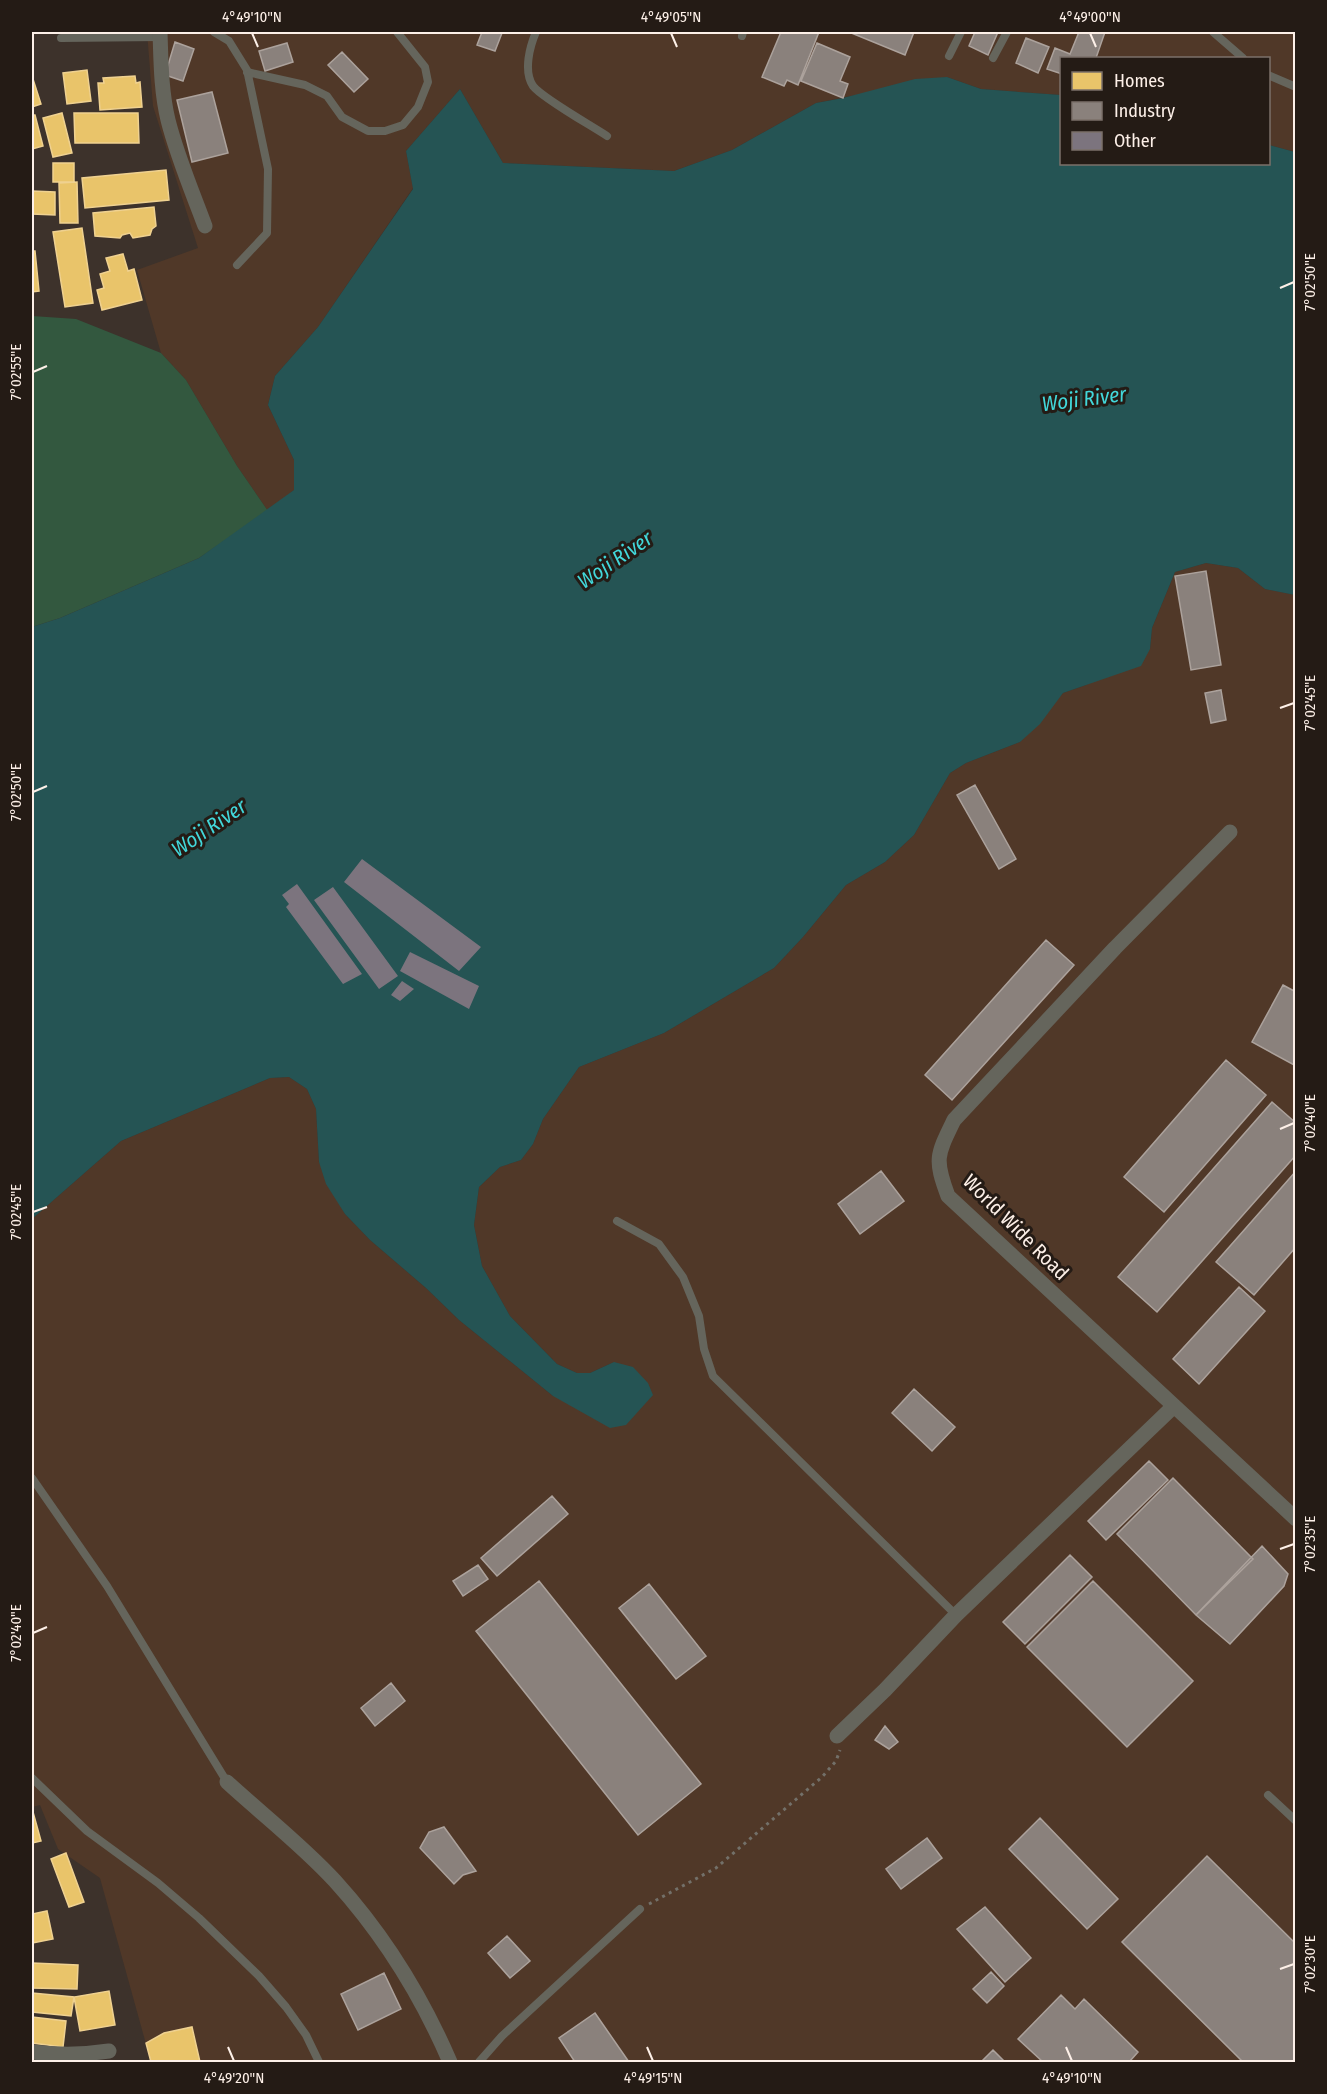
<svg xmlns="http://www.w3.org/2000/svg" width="1327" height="2094" font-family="'Fira Sans Condensed',sans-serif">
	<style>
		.built { fill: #503828 }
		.green { fill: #33583f }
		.water { fill: #255454 }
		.homes { fill: #e9c46a; stroke: #efd190; stroke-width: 1.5 }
		.industry { fill: #8a817c; stroke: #aca29c; stroke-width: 1.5 }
		.building { fill: #7c747e }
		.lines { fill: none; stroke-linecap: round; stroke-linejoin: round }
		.path { stroke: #737069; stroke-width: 3; stroke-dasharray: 3 4.5; stroke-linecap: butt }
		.lane { stroke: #65655c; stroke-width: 8 }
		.street { stroke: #65655c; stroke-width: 15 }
		.ticks { fill: none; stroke: #fdf0e8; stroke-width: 2 }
		.labels { text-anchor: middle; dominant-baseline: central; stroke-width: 6; stroke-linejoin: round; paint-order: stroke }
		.street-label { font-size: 20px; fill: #fdf0e8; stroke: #241b15 }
		.water-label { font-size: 21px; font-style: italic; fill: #42d7da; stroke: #241b15 }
		.neatline { fill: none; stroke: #fdf0e8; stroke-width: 2 }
		.ticks-label { font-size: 15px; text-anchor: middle; fill: #fdf0e8 }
	</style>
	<rect width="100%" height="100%" fill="#3d322b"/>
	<path class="built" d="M147,32H1295V152L1269,145L1268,58H1062L1061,95L981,89L947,77L816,103L732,150L674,171L503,163L460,89L406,151L413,188L318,327L275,376L268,405L294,460V490L268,511L237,466L186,380L161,353L137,270L198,248L153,106Z
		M1206,563L1238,568L1265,589L1295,595V2062H151L100,1878L58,1849L40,1805L32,1807V1219L121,1141L270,1078L289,1077L307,1089L316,1109L319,1162L345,1214L370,1240L426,1288L459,1320L553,1396L614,1362L590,1373H577L557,1364L510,1316L482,1266L474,1225L479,1187L500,1167L521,1160L533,1144L543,1119L579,1067L664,1033L774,968L803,937L846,885L885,862L914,835L950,773L966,763L1020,742L1063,693L1086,685L1150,649L1152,628L1175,572Z"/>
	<path class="green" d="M32,316L76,319L161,353L186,380L237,466L268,511L199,558L60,618L32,627Z"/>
	<path class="water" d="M947,77L981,89L1061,95L1062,164H1268L1269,145L1295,152V595L1265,589L1238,568L1206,563L1175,572L1152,628L1150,649L1141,666L1063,693L1040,724L1020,742L966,763L950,773L914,835L885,862L846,885L803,937L774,968L664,1033L579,1067L543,1119L533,1144L521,1160L500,1167L479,1187L474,1225L482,1266L510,1316L557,1364L577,1373H590L614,1362L633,1367L648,1383L653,1395L626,1425L610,1428L553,1396L459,1320L426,1288L370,1240L345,1214L326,1184L319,1162L316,1109L307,1089L289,1077L270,1078L121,1141L32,1219V627L60,618L199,558L294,490V460L268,405L275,376L318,327L413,189L406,151L460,89L503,163L674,171L732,150L816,103L843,98L915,79Z"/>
	<path class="homes" d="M87,70L91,101L67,104L63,73Z
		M32,76L41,104L32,107Z
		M135,76L136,83L140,82L142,107L100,110L98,83H104L103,78Z
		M62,113L72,153L53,157L43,118Z
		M74,113H138L139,143H75Z
		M32,115H35L43,146L32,149Z
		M53,163H74V182H53Z
		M166,170L169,200L85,208L82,178Z
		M77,182L78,223H60L59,183Z
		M32,191L55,192V215L32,214Z
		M154,207L156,226L152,229L150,235L133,238L130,233L122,235L120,238L95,236L93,213Z
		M82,228L93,303L65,307L53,232Z
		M32,251H35L39,291L32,292Z
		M123,254L128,271L134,269L142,300L102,310L97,290L104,288L100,274L110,271L106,258Z
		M32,1812H33L41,1841L32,1843Z
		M66,1853L84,1902L69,1907L51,1859Z
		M47,1911L53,1939L32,1943V1914Z
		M32,1963L78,1965L77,1989L32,1988Z
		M109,1991L115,2025L80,2031L74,1997Z
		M32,1993L74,1997L71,2016L32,2012Z
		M32,2017L66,2021L63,2047L32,2043Z
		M192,2027L200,2062H151L146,2043L164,2033Z"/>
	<path class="industry" d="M482,32L502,33L495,51L477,45Z
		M781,32H819L798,85L787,80L784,86L762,77Z
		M849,32H914L905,55Z
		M975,32H998L988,55L969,46Z
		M1079,32H1105L1096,58H1062V74L1047,69L1055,48L1070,54Z
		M1026,38L1049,47L1038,73L1016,63Z
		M175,42L194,49L183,81L165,75Z
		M287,43L293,62L265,71L259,51Z
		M817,43L850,57L840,81L848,84L843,98L801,81Z
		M342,52L368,79L354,92L328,65Z
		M212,92L228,153L192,162L177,100Z
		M1206,571L1221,665L1191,670L1175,576Z
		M1221,690L1226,720L1211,723L1205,693Z
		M975,785L1016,859L999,869L957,795Z
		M1046,940L1074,965L952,1100L925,1075Z
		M1283,985L1296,992V1066L1252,1042Z
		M1226,1060L1266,1095L1164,1212L1124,1177Z
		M1272,1102L1296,1123V1155L1157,1312L1118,1277Z
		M881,1171L904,1201L860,1234L838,1204Z
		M1296,1171V1247L1254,1295L1216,1262Z
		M1239,1287L1265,1311L1199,1384L1173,1359Z
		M914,1389L955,1427L932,1451L892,1413Z
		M1149,1461L1168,1480L1106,1540L1088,1521Z
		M1173,1478L1253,1559L1196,1615L1117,1534Z
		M552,1496L568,1514L497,1576L481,1558Z
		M1262,1546L1288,1574L1284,1586L1230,1644L1196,1615Z
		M1070,1555L1092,1577L1025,1644L1003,1622Z
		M478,1565L488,1579L463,1596L453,1581Z
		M539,1581L701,1784L638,1835L476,1631Z
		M1093,1581L1193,1681L1127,1747L1027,1647Z
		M649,1584L706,1656L676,1679L619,1608Z
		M391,1683L405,1701L375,1726L361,1708Z
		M885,1726L898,1742L889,1749L875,1740Z
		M1040,1818L1118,1899L1087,1929L1009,1849Z
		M444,1827L476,1871L463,1875L454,1884L420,1848L429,1832Z
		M927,1838L942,1858L901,1889L886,1869Z
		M1207,1856L1296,1944V2062H1243L1122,1942Z
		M985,1907L1031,1958L1005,1982L957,1929Z
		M507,1936L530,1961L510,1978L488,1953Z
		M991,1972L1004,1986L987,2003L973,1989Z
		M384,1973L401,2009L358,2030L341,1994Z
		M1061,1995L1075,2009L1084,1999L1138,2052L1130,2061L1132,2062H1043L1018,2039Z
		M595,2013L629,2062H575L559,2038Z
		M993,2050L1005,2062H981Z"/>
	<path class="building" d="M362,859L481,947L459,971L344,882Z
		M297,884L362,974L343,984L286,907L289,904L282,895Z
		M333,887L398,976L379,989L314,900Z
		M410,952L479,986L469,1009L400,971Z
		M402,981L414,989L400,1001L391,995Z"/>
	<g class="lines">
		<path class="path" d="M649,1904L716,1868L822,1777L836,1761L840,1750"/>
		<path class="lane" d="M214,32L229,41L247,70L268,169L267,233L237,265
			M536,32C530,46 523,71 533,86C542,98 592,126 607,136
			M1213,32L1243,58
			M742,36L743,32
			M61,38L160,37
			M949,56L961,32
			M993,58L1007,32
			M247,72L305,85L327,96L342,117L368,131H385L403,125L418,107L428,82L425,67L397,32
			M1268,75L1296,87
			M617,1221L659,1244L683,1277L699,1316L704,1349L713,1376L956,1615
			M32,1478L107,1586L227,1782
			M32,1778L87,1831L158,1883L199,1918L259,1976L286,2007L306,2035L319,2062
			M1268,1795L1296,1821
			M479,2062L502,2036L640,1909"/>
		<path class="street" d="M160,32C161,61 161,91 168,120C177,156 192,191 205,226
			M1230,832L1115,948L954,1120C937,1155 934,1159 948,1196L1296,1519
			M837,1736L885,1690L956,1615L1174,1406
			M227,1782C263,1815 303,1846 335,1881C384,1935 422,1997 450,2062
			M32,2052C57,2055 83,2055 109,2051"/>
	</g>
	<path class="ticks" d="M252,33L258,47M671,33L677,47M1090,33L1096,47M1280,288L1294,282M33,372L47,366M1280,708L1294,703M33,792L47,786M1280,1129L1294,1123M33,1212L47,1207M1280,1549L1294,1544M33,1633L47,1627M1280,1969L1294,1964M228,2047L234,2061M647,2047L653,2061M1066,2047L1072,2061"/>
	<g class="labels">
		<g class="street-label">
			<text transform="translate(1016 1227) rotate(45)">World Wide Road</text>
		</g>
		<g class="water-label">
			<text transform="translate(1084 399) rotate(-7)">Woji River</text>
			<text transform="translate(615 560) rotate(-34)">Woji River</text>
			<text transform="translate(209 828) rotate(-34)">Woji River</text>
		</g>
	</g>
	<rect width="1327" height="2094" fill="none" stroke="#241b15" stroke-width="66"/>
	<rect x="1060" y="57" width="210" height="108" fill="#241b15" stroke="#7b7069" stroke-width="1.5"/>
	<rect x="1072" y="72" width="30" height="18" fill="#e9c46a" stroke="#7b7069" stroke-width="1.5"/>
	<text x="1114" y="87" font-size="18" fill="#fdf0e8">Homes</text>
	<rect x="1072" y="102" width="30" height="18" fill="#8a817c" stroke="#7b7069" stroke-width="1.5"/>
	<text x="1114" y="117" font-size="18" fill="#fdf0e8">Industry</text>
	<rect x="1072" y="132" width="30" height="18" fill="#7c747e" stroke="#7b7069" stroke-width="1.5"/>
	<text x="1114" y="147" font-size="18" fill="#fdf0e8">Other</text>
	<rect x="33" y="33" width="1261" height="2028" class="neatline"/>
	<g class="ticks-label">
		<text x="252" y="22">4°49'10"N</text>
		<text x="671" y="22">4°49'05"N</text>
		<text x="1090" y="22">4°49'00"N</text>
		<text transform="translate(1310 282) rotate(-90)" y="5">7°02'50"E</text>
		<text transform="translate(16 372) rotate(-90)" y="5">7°02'55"E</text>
		<text transform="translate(1310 703) rotate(-90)" y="5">7°02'45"E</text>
		<text transform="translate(16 792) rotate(-90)" y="5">7°02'50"E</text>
		<text transform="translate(1310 1123) rotate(-90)" y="5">7°02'40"E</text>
		<text transform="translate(16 1212) rotate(-90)" y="5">7°02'45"E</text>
		<text transform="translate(1310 1544) rotate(-90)" y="5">7°02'35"E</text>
		<text transform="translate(16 1633) rotate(-90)" y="5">7°02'40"E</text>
		<text transform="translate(1310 1964) rotate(-90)" y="5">7°02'30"E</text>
		<text x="234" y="2083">4°49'20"N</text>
		<text x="653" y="2083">4°49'15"N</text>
		<text x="1072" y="2083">4°49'10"N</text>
	</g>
</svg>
